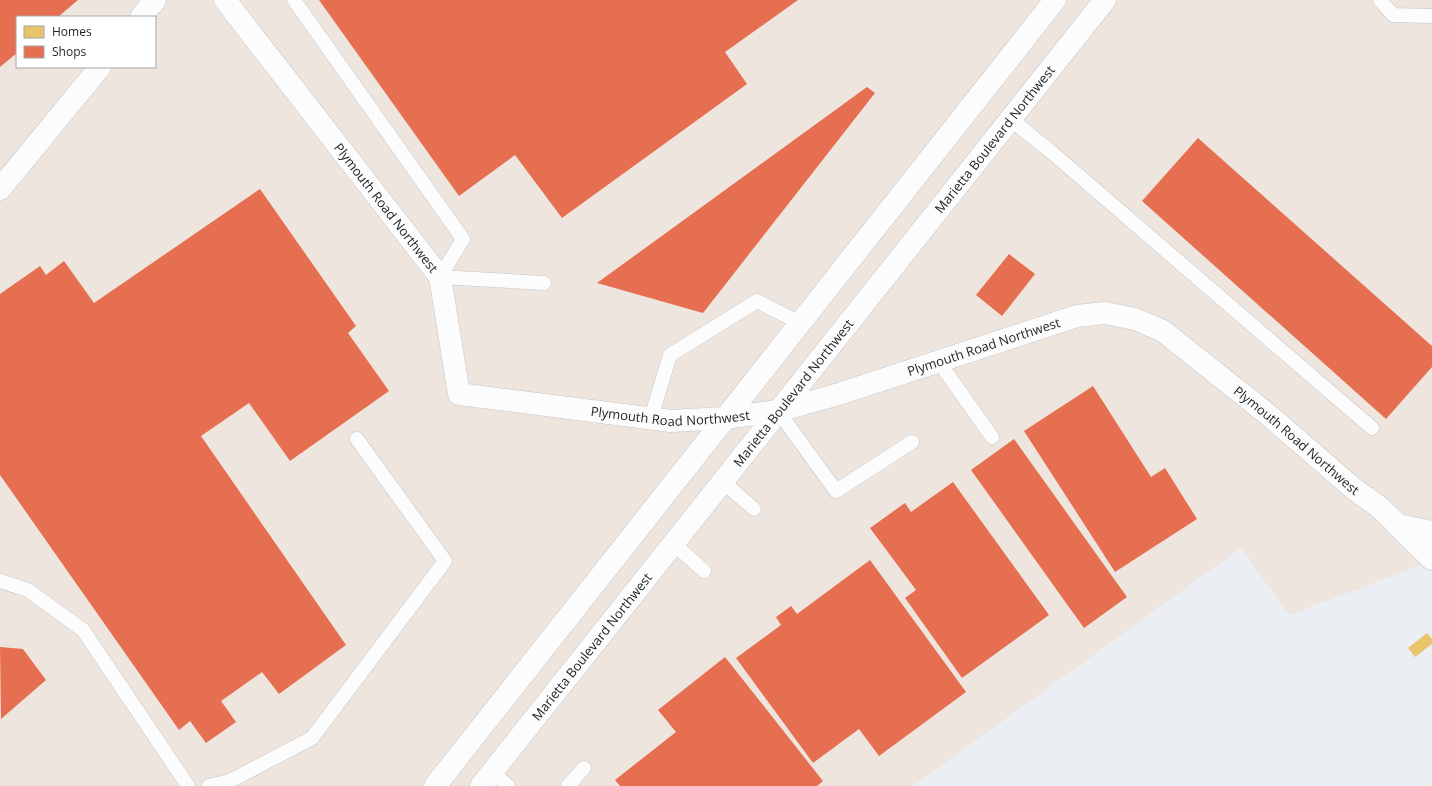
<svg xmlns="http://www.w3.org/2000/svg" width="1432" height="786" font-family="'Open Sans',sans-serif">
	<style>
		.commercial { fill: #eee6de; fill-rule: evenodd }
		.homes { fill: #e9c46a }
		.shops { fill: #e76f51 }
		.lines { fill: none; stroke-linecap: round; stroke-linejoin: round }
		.service-casing { stroke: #c4c6c9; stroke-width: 15 }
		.minor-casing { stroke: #c4c6c9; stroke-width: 23 }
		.secondary-casing { stroke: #c4c6c9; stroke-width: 23 }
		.service { stroke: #fcfcfd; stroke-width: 14 }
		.minor { stroke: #fcfcfd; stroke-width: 22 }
		.secondary { stroke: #fcfcfd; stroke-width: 22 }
		.labels { text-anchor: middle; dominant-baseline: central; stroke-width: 4; stroke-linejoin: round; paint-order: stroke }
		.street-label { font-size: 13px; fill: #1e2023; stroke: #fff }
	</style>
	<rect width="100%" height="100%" fill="#ebeef2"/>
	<path class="commercial" d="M0,0H1432V561L1289,615L1241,548L913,786H0ZM17,17H155V67H17Z"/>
	<path class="homes" d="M1427,633L1432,639V644L1415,657L1408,648Z"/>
	<path class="shops" d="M0,0H78L58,17H17V53L0,67Z
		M319,0H798L725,52L747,84L562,218L515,155L459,196Z
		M867,87L875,93L703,313L597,283Z
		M1198,138L1432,346V367L1386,419L1142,201Z
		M260,189L356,326L348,333L389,391L290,461L249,403L201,436L346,645L279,694L262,672L221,701L236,722L206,743L190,721L179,730L0,475V294L40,266L46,275L64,261L94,303Z
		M1009,254L1035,274L1002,316L976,295Z
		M1093,386L1151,477L1165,468L1197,519L1115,572L1024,431Z
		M1014,439L1127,597L1084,628L971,470Z
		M953,482L1049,615L962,678L905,598L916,590L870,528L905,503L911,512Z
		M870,560L966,692L879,756L859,729L813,763L736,658L781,625L776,617L791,606L797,614Z
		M0,647L23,649L46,680L1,719Z
		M725,657L823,781L817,786H620L615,780L676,732L658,710Z"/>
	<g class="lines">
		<g class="service-casing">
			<path id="service" d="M294,0L463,239L440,277L544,283
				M1380,0L1393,15L1432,16
				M1010,119L1049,150L1372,428
				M939,362L992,437
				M778,411L836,491L912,442
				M651,418L670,355L757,301L800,323
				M722,481L754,509
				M673,543L704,571
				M0,581L28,590L83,630L188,786
				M492,772L508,786
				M209,786L230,781L312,738L445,561L357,439
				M568,786L584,768"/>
		</g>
		<g class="minor-casing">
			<g id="minor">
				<path id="s1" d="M225,0L440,277L459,394L671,421L724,418L778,411L839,394L1077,316L1105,313L1135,319L1163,331L1271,417L1354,489L1378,506L1398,525L1432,532"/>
				<path d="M141,17L155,0"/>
				<path d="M0,189L100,67"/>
				<path d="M1396,524L1432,559"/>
			</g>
		</g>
		<g class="secondary-casing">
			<g id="secondary">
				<path d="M435,786L1055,0"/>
				<path id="s2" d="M481,786L1105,0"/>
			</g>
		</g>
		<use href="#service" class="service"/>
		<use href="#minor" class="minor"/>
		<use href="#secondary" class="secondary"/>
	</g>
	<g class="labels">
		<g class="street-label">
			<text stroke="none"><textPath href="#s2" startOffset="826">Marietta Boulevard Northwest</textPath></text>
			<text stroke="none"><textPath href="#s1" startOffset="263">Plymouth Road Northwest</textPath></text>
			<text stroke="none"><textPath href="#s1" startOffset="1006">Plymouth Road Northwest</textPath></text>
			<text stroke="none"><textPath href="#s2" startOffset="502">Marietta Boulevard Northwest</textPath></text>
			<text stroke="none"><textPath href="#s1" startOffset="682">Plymouth Road Northwest</textPath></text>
			<text stroke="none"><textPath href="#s1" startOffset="1366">Plymouth Road Northwest</textPath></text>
			<text stroke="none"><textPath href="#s2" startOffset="178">Marietta Boulevard Northwest</textPath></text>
		</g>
	</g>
	<rect x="16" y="16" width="140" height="52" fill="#ffffff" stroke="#a5a6a7"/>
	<rect x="24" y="26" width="20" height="12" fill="#e9c46a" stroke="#a5a6a7"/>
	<text x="52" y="36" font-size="12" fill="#1e2023">Homes</text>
	<rect x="24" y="46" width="20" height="12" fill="#e76f51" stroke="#a5a6a7"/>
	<text x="52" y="56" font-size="12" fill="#1e2023">Shops</text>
</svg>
